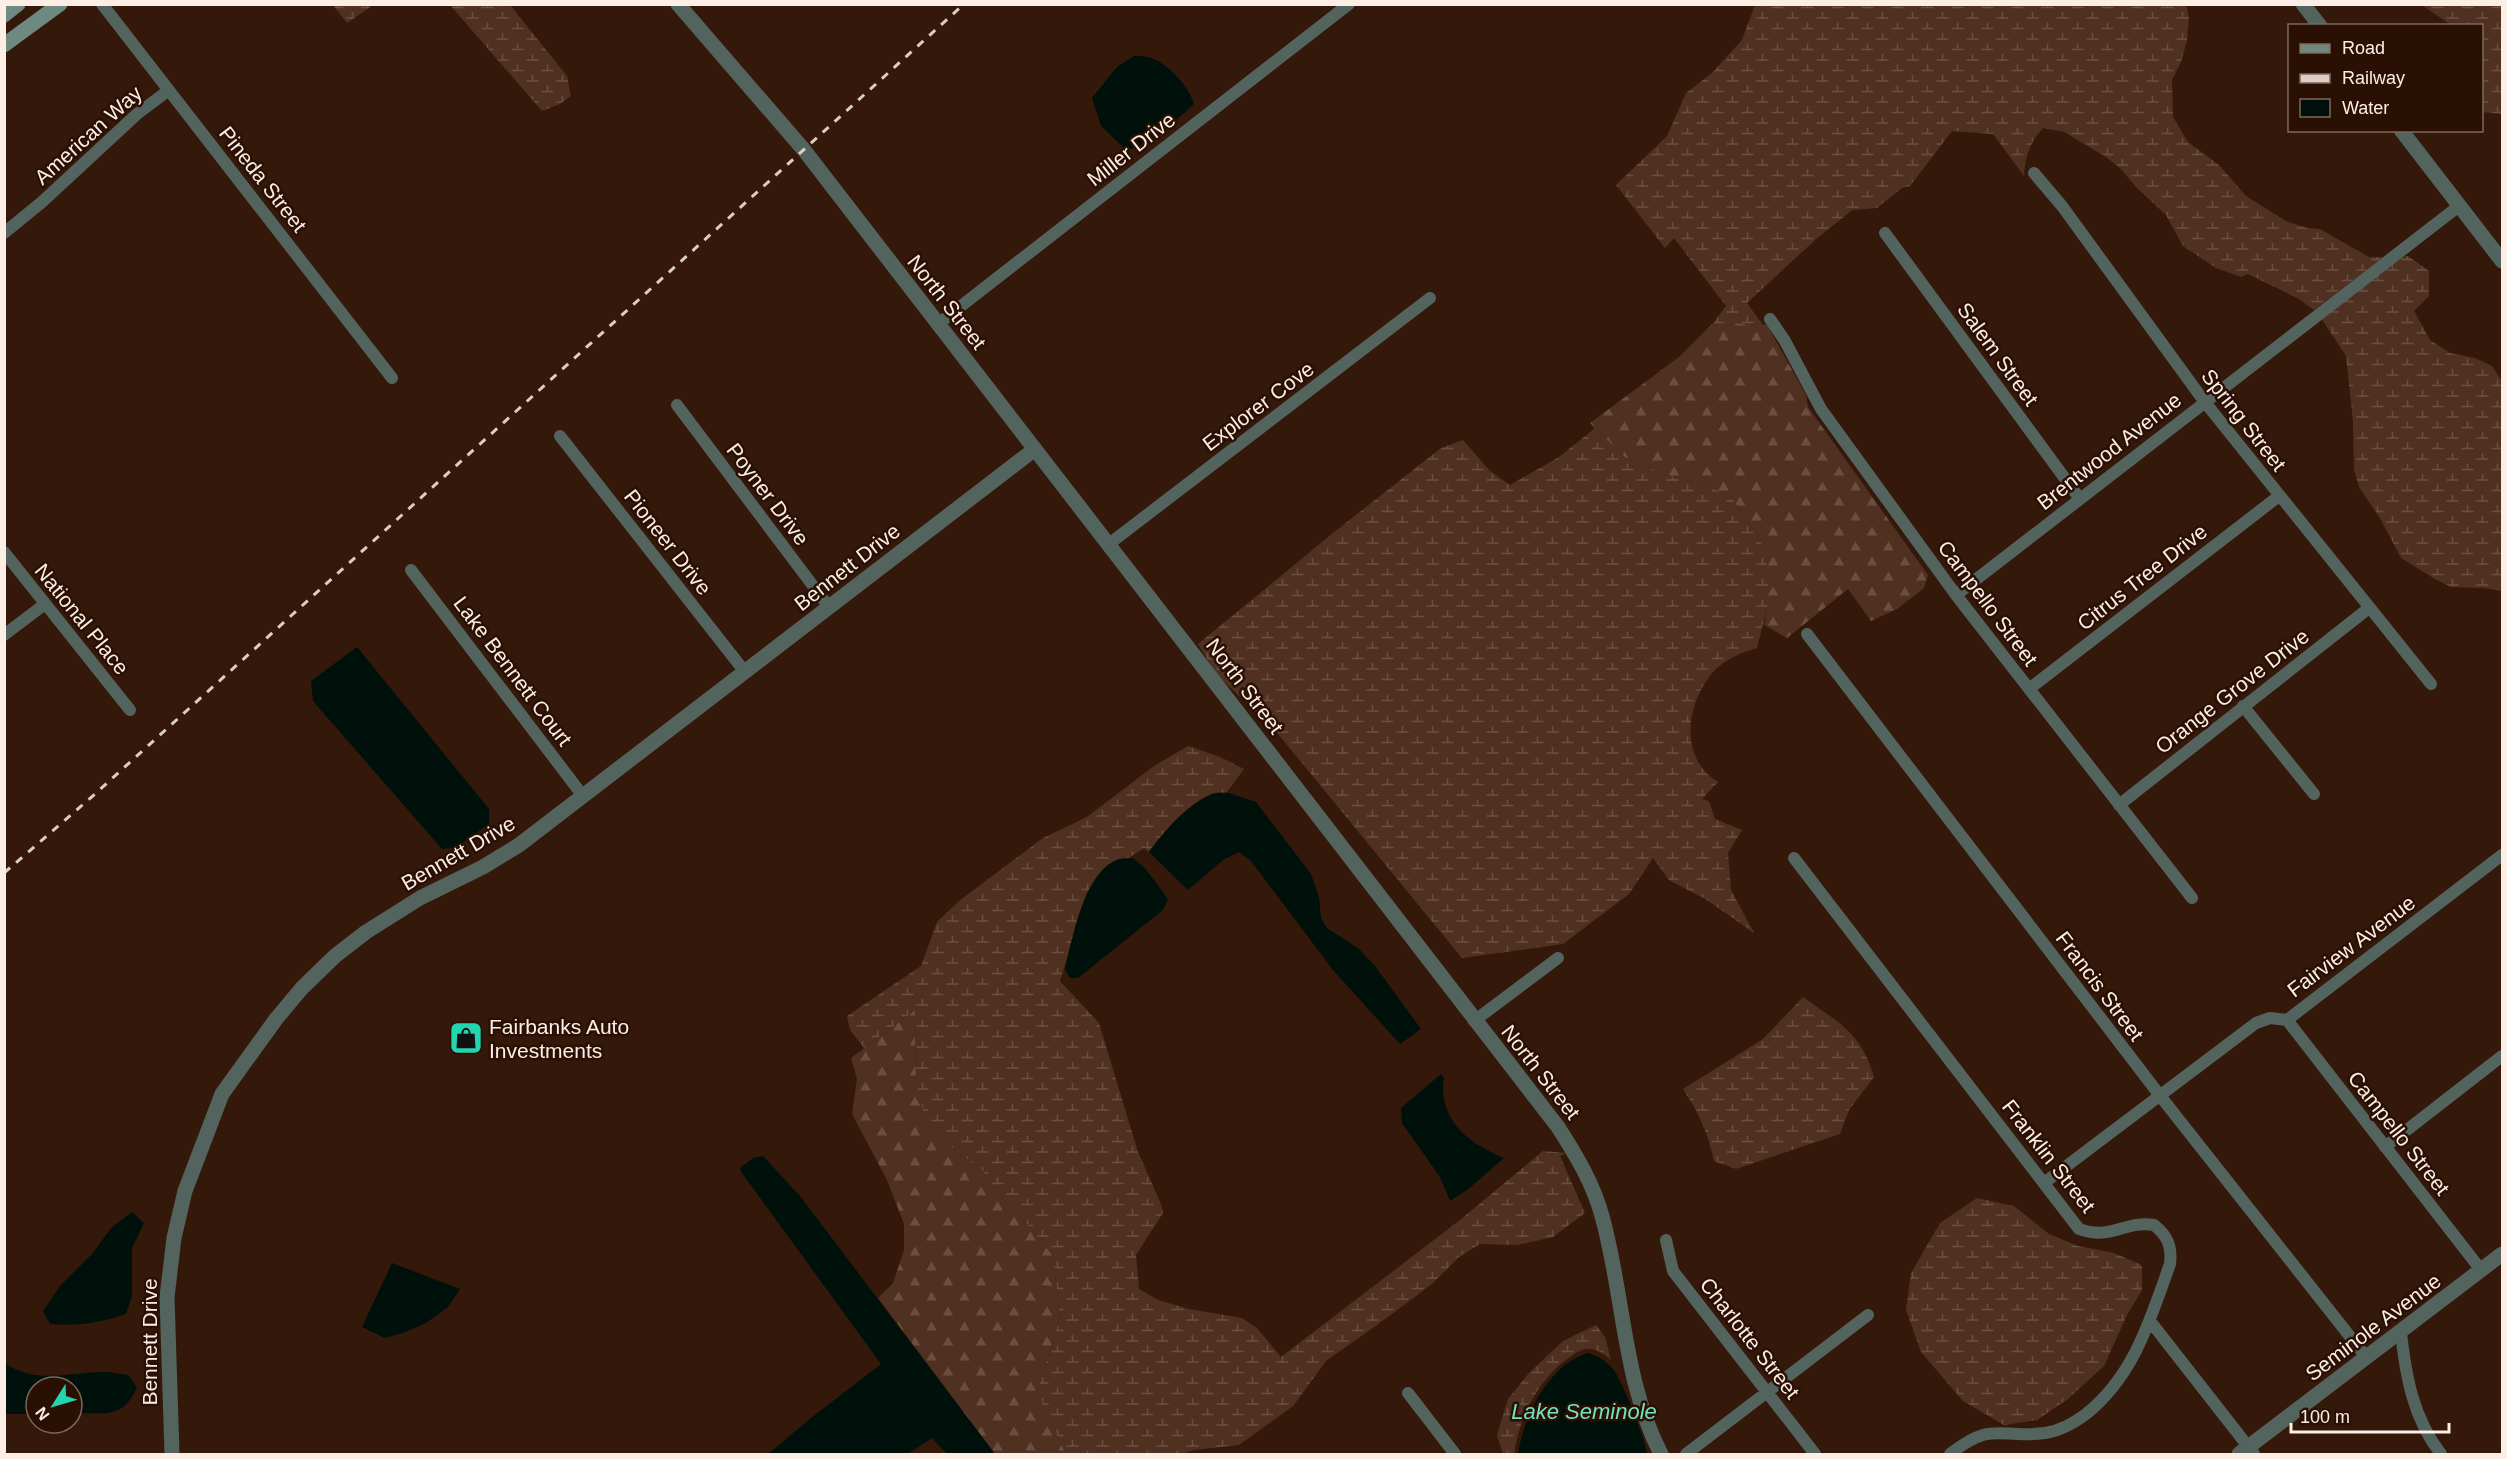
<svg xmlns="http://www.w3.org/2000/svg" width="2507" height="1459" font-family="Helvetica,sans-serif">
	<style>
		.forest { fill: url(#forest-firs) }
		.wetland { fill: url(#wetland-marsh) }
		.water { fill: #00100a }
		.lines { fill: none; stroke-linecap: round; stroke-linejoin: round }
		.minor { stroke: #53635e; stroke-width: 12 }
		.tertiary { stroke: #53635e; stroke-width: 15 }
		.secondary { stroke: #6e8980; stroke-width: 15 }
		.rail { stroke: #decdc4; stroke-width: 3; stroke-dasharray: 8 8; stroke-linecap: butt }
		.labels { text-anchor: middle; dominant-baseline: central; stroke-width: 5; stroke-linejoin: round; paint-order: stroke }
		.street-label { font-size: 21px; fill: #fcede5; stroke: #2a1003 }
		.poi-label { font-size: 21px; fill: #fcede5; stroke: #2a1003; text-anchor: start }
		.water-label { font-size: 22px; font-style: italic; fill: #71e2c3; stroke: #2a1003 }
	</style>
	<defs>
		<pattern id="forest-firs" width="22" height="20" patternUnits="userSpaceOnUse" patternTransform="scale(1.5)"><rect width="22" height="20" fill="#503121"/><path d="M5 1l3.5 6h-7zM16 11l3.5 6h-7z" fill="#6a4f41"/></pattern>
		<pattern id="wetland-marsh" width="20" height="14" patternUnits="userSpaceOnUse" patternTransform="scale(1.5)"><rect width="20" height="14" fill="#503121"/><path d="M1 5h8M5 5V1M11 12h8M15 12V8" fill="none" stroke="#6a4f41"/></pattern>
	</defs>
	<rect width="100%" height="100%" fill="#34190b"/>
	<path class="forest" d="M1714,322L1719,331L1734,323L1767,325L1806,395L1808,407L1928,575L1924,588L1897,609L1871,621L1848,589L1787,638L1764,625L1767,608L1766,551L1749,522L1729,495L1703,484L1666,475L1624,457L1590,423L1679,357Z
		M915,1010L916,1080L954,1149L982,1170L1007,1204L1031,1228L1053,1256L1060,1318L1037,1391L1066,1454H995L878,1298L893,1283L904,1250V1224L887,1180L852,1114L857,1079L851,1058Z"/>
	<path class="wetland" d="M333,5H373L347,23Z
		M450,5H510L567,76L571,96L560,104L542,111Z
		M1755,5H2186L2189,18L2187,40L2181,62L2172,80L2173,117L2188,142L2219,165L2246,196L2286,221L2307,228L2320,229L2369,257H2383L2314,310L2299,299L2248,274L2241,277L2216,268L2183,246L2166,215L2136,187L2120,168L2106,157L2064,132L2043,128C2030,142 2025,156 2024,176L1993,134L1952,131L1910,186L1902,188L1877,208L1852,210L1814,241L1747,303L1763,325L1734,323L1719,331L1714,322L1726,306L1674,238L1665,248L1616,185L1667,136L1686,93L1712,73L1742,40Z
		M2422,5H2502V114L2482,112V26L2451,25Z
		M2408,256L2429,271V296L2414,311L2430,340L2450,353L2475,358L2492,366L2502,381V591L2483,588L2451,587L2435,579L2401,558L2380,518L2359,487L2354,470L2353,421L2346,356L2321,318L2401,257Z
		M1595,428L1625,457L1666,475L1703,484L1729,495L1749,522L1766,551L1768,580L1767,608L1757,648C1742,652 1724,660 1713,672C1685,705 1679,758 1718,782L1702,799L1709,801L1715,819L1742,830L1728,853L1731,890L1754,933L1707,900L1669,880L1653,858L1629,894L1563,944L1462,958L1274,729L1217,675L1198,644L1333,533L1441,448L1463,440L1490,471L1510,485L1559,457Z
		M1188,746L1220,757L1244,769L1226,793C1222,793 1216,792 1212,794C1190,801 1163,834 1149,852L1144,848L1127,859H1119L1099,877L1087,892L1060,981L1099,1023L1138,1152L1161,1204L1163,1213L1136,1255L1139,1289L1158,1300L1189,1309L1242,1318L1257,1328L1281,1357L1460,1220L1543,1151L1567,1153L1560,1156L1585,1213L1553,1237L1517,1245L1480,1244L1459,1257L1432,1284L1377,1325L1326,1361L1293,1406L1239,1445L1194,1450L1181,1454H1066L1037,1391L1060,1318L1053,1256L1031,1228L1007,1204L982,1170L954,1149L925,1118L916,1080L915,1010L864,1048L850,1030L847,1016L921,966L937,922L959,901L1043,838L1087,817L1154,766Z
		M1803,997C1839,1023 1861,1032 1874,1077L1849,1110L1840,1134L1736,1169L1714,1161C1708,1133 1699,1113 1683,1089L1763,1039Z
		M1977,1198L2014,1206L2049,1234L2078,1246L2114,1253L2142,1265V1290L2127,1315L2104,1366L2068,1399L2037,1420L2004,1425L1963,1401L1921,1352L1906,1310L1911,1273L1940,1223Z
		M1596,1325L1605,1337L1611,1360C1605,1355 1599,1350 1591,1349C1583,1348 1577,1352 1570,1357C1539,1378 1519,1417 1514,1454H1503L1497,1435L1508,1399L1529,1373L1563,1341Z"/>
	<path class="water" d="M1134,56C1138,56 1143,56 1148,57C1166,61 1189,86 1194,104C1173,122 1154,144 1126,150L1101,126L1092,98L1117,67Z
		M357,647L489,809V824L455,848L442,849L313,701L311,681Z
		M1229,793L1256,802L1311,874L1319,897L1321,918L1327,928L1359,949L1375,966L1421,1029L1400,1044L1333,970L1251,861L1239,852L1223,860L1188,890L1149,852C1165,830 1185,807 1210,795C1215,792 1223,793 1229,793Z
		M1133,858L1145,868L1168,899L1163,910L1078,978H1070L1065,969C1073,937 1084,871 1119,859C1123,858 1129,858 1133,858Z
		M1441,1074L1444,1078C1438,1120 1468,1143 1504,1158L1467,1190L1450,1201L1440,1177L1402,1123L1401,1108Z
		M763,1156L800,1196L995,1454H947L932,1438L908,1454H768L811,1418L881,1364L742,1173L740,1168L753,1158Z
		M132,1212L144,1223L132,1248V1296L126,1314C101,1323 77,1326 50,1324L43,1311L60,1286L92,1254L111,1228Z
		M392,1263L460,1289L448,1307L426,1323L403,1333L385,1338L362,1327Z
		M1588,1353C1597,1355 1606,1361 1612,1368C1621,1377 1647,1442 1647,1454H1518C1524,1416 1548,1365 1588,1353Z
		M5,1363C35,1385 70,1372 104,1372C112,1372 120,1374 128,1375L137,1387C123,1420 104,1413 72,1413V1387H36V1414H5Z"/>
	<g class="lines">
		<path class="minor" d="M102,4L392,378
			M2034,173L2062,206L2204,401L2431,684
			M4,233L42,202L137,114L169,90
			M1885,233L2080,499
			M1770,319L1785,341L1821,409L1956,595L2192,898
			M938,324L1349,4
			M677,405L829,607
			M560,436L745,672
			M1109,544L1430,298
			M4,552L130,710
			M411,570L583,796
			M1956,595L2459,206
			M1807,634L2161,1097L2367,1358
			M4,635L45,604
			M2029,689L2279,496
			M2243,706L2314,794
			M2119,805L2369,608
			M1794,858L2079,1229C2111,1241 2125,1220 2154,1225C2168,1236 2172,1247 2170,1264C2150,1320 2134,1376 2086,1414C2074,1423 2060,1431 2045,1433C1998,1439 1994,1420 1950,1454
			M2287,1020L2481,1270
			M1474,1021L1558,958
			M2385,1147L2502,1056
			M2044,1183L2256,1023L2270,1018L2287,1020L2502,855
			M1666,1240L1673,1271L1815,1454
			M2150,1321L2254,1454
			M2401,1333C2406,1377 2413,1418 2441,1454
			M1408,1393L1455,1454
			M1686,1454L1868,1315"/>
		<path class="tertiary" d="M678,4L804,150L1558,1127C1576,1155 1593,1183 1602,1216C1624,1295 1623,1381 1661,1454
			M2303,4L2320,26
			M2401,130L2502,261
			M172,1454L167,1297L174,1238L185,1191L222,1094L276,1019L302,988L335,956L366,932L420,898L483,867L519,845L1035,449
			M2239,1454L2502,1254"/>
		<path class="secondary" d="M4,15L18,4
			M4,45L60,4"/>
		<path class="rail" d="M4,873L95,794L964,4"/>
	</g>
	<defs>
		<g id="shop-square" transform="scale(1.725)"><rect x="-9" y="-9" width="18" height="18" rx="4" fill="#23d5af" stroke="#2a1003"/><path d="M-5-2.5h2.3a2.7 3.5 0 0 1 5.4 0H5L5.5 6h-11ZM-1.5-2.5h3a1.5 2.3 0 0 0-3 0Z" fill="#111"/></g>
	</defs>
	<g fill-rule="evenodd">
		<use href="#shop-square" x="466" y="1038"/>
	</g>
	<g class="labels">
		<g class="street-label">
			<text transform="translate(88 135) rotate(-42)">American Way</text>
			<text transform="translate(1131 149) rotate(-38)">Miller Drive</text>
			<text transform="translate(263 179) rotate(52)">Pineda Street</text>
			<text transform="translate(947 302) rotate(52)">North Street</text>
			<text transform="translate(1998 354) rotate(54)">Salem Street</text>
			<text transform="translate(1258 406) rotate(-37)">Explorer Cove</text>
			<text transform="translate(2244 420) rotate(52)">Spring Street</text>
			<text transform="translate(2109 451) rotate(-38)">Brentwood Avenue</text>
			<text transform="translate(768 494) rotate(53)">Poyner Drive</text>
			<text transform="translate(668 542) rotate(52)">Pioneer Drive</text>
			<text transform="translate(847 567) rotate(-38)">Bennett Drive</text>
			<text transform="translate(2142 577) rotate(-38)">Citrus Tree Drive</text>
			<text transform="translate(1988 603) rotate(53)">Campello Street</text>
			<text transform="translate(82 619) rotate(51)">National Place</text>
			<text transform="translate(513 671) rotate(53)">Lake Bennett Court</text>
			<text transform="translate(1245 686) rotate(53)">North Street</text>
			<text transform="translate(2232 691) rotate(-38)">Orange Grove Drive</text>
			<text transform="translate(458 853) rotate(-30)">Bennett Drive</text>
			<text transform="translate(2351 946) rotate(-37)">Fairview Avenue</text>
			<text transform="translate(2100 986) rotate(53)">Francis Street</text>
			<text transform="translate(1541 1072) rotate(52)">North Street</text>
			<text transform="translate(2399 1133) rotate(52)">Campello Street</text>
			<text transform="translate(2049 1156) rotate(52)">Franklin Street</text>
			<text transform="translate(2373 1327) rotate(-37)">Seminole Avenue</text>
			<text transform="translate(1750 1338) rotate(52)">Charlotte Street</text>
			<text transform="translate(149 1342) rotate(-90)">Bennett Drive</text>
		</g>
		<g class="poi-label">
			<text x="489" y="1026">Fairbanks Auto<tspan x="489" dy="24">Investments</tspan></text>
		</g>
		<g class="water-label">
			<text x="1584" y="1411">Lake Seminole</text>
		</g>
	</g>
	<rect width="2507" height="1459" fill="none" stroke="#fcede5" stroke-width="12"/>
	<rect x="2288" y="24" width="195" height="108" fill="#2a1003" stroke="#7e685d" stroke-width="1.5"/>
	<rect x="2300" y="44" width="30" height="9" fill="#6e8980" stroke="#7e685d" stroke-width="1.5"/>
	<text x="2342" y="54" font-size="18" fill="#fcede5">Road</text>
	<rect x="2300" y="74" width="30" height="9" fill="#decdc4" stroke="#7e685d" stroke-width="1.5"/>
	<text x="2342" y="84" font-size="18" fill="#fcede5">Railway</text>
	<rect x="2300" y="99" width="30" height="18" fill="#00100a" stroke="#7e685d" stroke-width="1.5"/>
	<text x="2342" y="114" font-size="18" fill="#fcede5">Water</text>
	<g transform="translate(54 1405) rotate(233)"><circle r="28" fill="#2a1003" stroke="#7e685d" stroke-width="1.5"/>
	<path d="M0-4.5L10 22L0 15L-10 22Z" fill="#23d5af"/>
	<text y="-9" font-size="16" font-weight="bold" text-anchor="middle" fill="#fcede5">N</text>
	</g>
	<path d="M2291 1423v9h158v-9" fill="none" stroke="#fcede5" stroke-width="3"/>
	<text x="2300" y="1423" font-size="18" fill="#fcede5" stroke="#2a1003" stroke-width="4.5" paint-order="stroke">100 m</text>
</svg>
